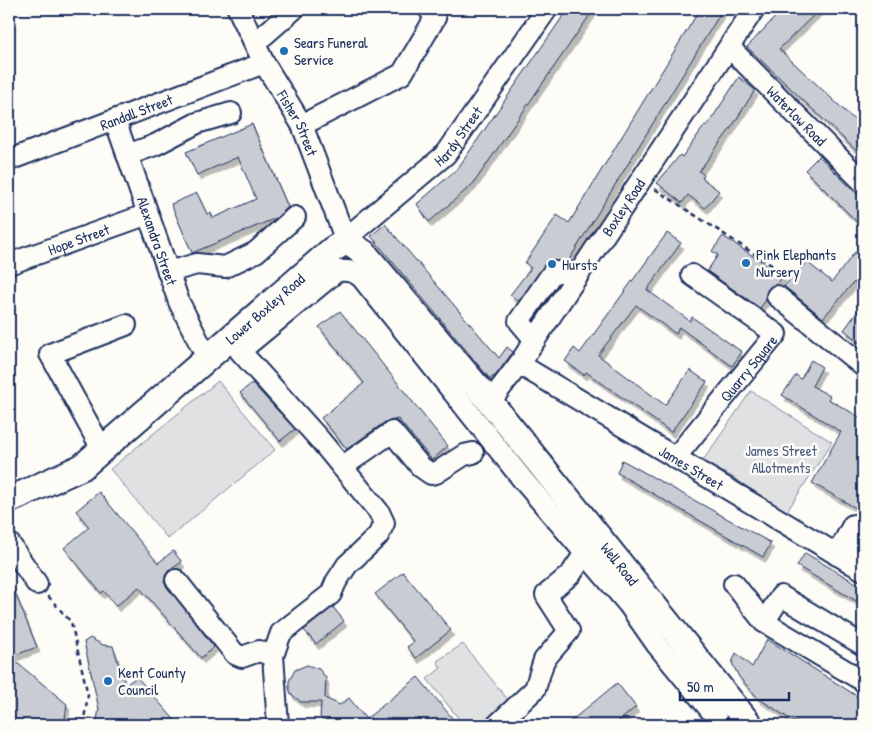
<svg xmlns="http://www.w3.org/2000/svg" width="872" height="734" font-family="'Patrick Hand',sans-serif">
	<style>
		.green { fill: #e0e1e3; stroke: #7e88a0 }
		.building { fill: #c9ccd3; stroke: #1b2f5e; filter: url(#shadow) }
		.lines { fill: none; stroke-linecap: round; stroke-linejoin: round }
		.minor-casing { stroke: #1b2f5e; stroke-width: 24 }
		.major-casing { stroke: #1b2f5e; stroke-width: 29 }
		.path { stroke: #1b2f5e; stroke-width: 2.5; stroke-dasharray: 5 4; stroke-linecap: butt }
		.minor { stroke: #fdfcf7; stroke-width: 20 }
		.major { stroke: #fdfcf7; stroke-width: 25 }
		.poi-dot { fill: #1f6fb2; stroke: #fdfcf7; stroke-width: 2 }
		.labels { text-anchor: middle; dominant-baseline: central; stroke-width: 5; stroke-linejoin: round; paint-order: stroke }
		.poi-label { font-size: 15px; fill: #1b2f5e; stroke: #fdfcf7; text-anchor: start }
		.street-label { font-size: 15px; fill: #1b2f5e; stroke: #fdfcf7 }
		.park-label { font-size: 15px; fill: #4c5c7f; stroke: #fdfcf7 }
	</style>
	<defs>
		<filter id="shadow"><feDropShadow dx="3" dy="5.5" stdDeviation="0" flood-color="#0004"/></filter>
	</defs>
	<rect width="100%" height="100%" fill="#fdfcf7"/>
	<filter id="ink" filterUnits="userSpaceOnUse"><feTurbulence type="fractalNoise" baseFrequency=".02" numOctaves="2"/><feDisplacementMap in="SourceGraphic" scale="10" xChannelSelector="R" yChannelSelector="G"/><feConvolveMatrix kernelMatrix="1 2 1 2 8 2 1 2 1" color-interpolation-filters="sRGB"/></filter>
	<g filter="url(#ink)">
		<path class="green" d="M218,381L275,450L168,539L110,469Z
			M751,391L832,442L786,513L731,476L702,462Z
			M463,644L513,706L487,725H464L427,679L441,668L437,661Z"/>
		<path class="building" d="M568,9H594L473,184L429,222L417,204L458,168Z
			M700,9H723L569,260L547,262L519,301L510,295L531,268L525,263L557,215L569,223Z
			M783,9H820L779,49L863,128V157L747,47Z
			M739,77L755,90L731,128L699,171L704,175L702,178L719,191L705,208L688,195L682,203L657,183L680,155L682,157L705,125L707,126Z
			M252,124L288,207L276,218L192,253L171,204L197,193L207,214L211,213L213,218L256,199L238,157L197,175L186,152Z
			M819,156L863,200V228L805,170Z
			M385,224L499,358L507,347L513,352L496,375L490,379L371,236Z
			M667,233L681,243L647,290L690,321L692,317L742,352L732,366L679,327L676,334L636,305L598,355L665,405L690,370L707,382L671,432L586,372L584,375L565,361L574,348L580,353Z
			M723,236L783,276L777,284L768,289L766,300L760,308L707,271L718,255L712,251Z
			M855,252L863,260V291L854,282L823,318L784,286L807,262L832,282Z
			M863,304V345L844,330Z
			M340,311L448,446L432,460L398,419L385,422L347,449L321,418L364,383L319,327Z
			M811,360L822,367L812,386L830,396L828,399L863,419V512L812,483L841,432L782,395L796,375L801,379Z
			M252,383L295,429L280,441L240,393Z
			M622,460L771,543L763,557L617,473Z
			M99,492L158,563L173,551L182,562L168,571L164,582L214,647L201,658L139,587L116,606L104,591L101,593L64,548L89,527L76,511Z
			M805,553L863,587V605L797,566Z
			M403,572L451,630L416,658L407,647L414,642L375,594Z
			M9,578L37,647L10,657L67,704L64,725H9Z
			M333,607L344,621L316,644L304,630Z
			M90,638L103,645L113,646L125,685L137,677L179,725H96L99,709L84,642Z
			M767,639L863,700V713L856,725H799L758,698L739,677L732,663L736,653L752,667Z
			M307,665L319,669L326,678L325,698L340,705L349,698L366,719L418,677L458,725H327L320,717L321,702H301L291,694L289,688V681L295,670Z
			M617,683L636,707L614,725H566Z"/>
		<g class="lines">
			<g class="minor-casing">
				<g id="minor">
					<path id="s1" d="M238,9L264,63L302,125L346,241L357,229L446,154L547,9"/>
					<path d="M254,44L294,9"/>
					<path id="s2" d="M730,48L863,182"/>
					<path id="s3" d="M115,120L179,302L207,358"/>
					<path d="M302,125L402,74L435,18L429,9"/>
					<path d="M127,155L155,145L197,123L231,113"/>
					<path id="s4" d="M9,160L264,63"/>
					<path id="s5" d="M9,264L148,214"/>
					<path d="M168,272L197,264L225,267L256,252L295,217"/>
					<path d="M777,296L863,366"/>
					<path d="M535,340L519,321L553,272H568L577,277"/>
					<path id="s6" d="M519,364L863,570"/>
					<path id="s7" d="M490,402L519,364L754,9"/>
					<path d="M102,449L50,354L126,325"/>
					<path id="s8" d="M675,458L776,334L692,275"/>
					<path d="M342,467L392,432L421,467L431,474L436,473L464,455L473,453"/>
					<path d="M9,543L37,584"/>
					<path d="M837,555L853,525"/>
					<path d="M851,563L863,541"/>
					<path d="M176,580L235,654L242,657L259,651L273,656"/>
					<path d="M734,584L764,622L863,681"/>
					<path d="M764,622L781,596L863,645"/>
					<path d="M278,725L273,656L281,633L331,594L336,582L347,565L378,536L384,523L379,512L320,440L240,351L337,271C348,270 355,271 362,278L523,480L629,605L657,645L716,717L715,725"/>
					<path d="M497,725L535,689L544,660L569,631L546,595L571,574L585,553"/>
				</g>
			</g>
			<g class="major-casing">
				<g id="major">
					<path id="s9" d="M9,500L82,467L332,250L346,241L364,253L490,402L750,725"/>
				</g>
			</g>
			<path class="path" d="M655,189L785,274L783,280
				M48,596L71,622L88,695L83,725"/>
			<use href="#minor" class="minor"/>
			<use href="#major" class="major"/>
		</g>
	</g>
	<g class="poi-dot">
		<circle cx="284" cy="51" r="5"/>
		<circle cx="746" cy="263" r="5"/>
		<circle cx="552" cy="264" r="5"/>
		<circle cx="108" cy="681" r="5"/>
	</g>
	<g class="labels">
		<g class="poi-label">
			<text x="294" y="42">Sears Funeral<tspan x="294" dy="17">Service</tspan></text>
			<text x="756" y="254">Pink Elephants<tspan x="756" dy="17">Nursery</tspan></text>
			<text x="562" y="264">Hursts</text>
			<text x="118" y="672">Kent County<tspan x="118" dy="17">Council</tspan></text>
		</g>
		<g class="street-label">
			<text stroke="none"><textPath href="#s4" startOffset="136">Randall Street</textPath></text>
			<text stroke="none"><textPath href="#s2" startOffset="95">Waterlow Road</textPath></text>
			<text stroke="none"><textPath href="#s1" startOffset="129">Fisher Street</textPath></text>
			<text stroke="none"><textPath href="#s1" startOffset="411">Hardy Street</textPath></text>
			<text stroke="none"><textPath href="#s7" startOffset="236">Boxley Road</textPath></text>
			<text stroke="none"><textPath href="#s5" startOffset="74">Hope Street</textPath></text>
			<text stroke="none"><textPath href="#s3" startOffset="128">Alexandra Street</textPath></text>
			<text stroke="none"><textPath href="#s9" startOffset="322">Lower Boxley Road</textPath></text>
			<text stroke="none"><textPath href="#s8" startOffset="116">Quarry Square</textPath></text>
			<text stroke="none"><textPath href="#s6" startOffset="201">James Street</textPath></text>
			<text stroke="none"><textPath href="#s9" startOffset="852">Well Road</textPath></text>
		</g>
		<g class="park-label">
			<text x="781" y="450">James Street<tspan x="781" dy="17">Allotments</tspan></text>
		</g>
	</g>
	<rect width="872" height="734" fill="none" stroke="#fdfcf7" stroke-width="30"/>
	<rect x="15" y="15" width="842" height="704" fill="none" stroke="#1b2f5e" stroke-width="2" filter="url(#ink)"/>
	<path d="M680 692v8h109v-8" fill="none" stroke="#1b2f5e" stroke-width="2.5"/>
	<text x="687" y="692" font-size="15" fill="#1b2f5e" stroke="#fdfcf7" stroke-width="4" paint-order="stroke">50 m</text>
</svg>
